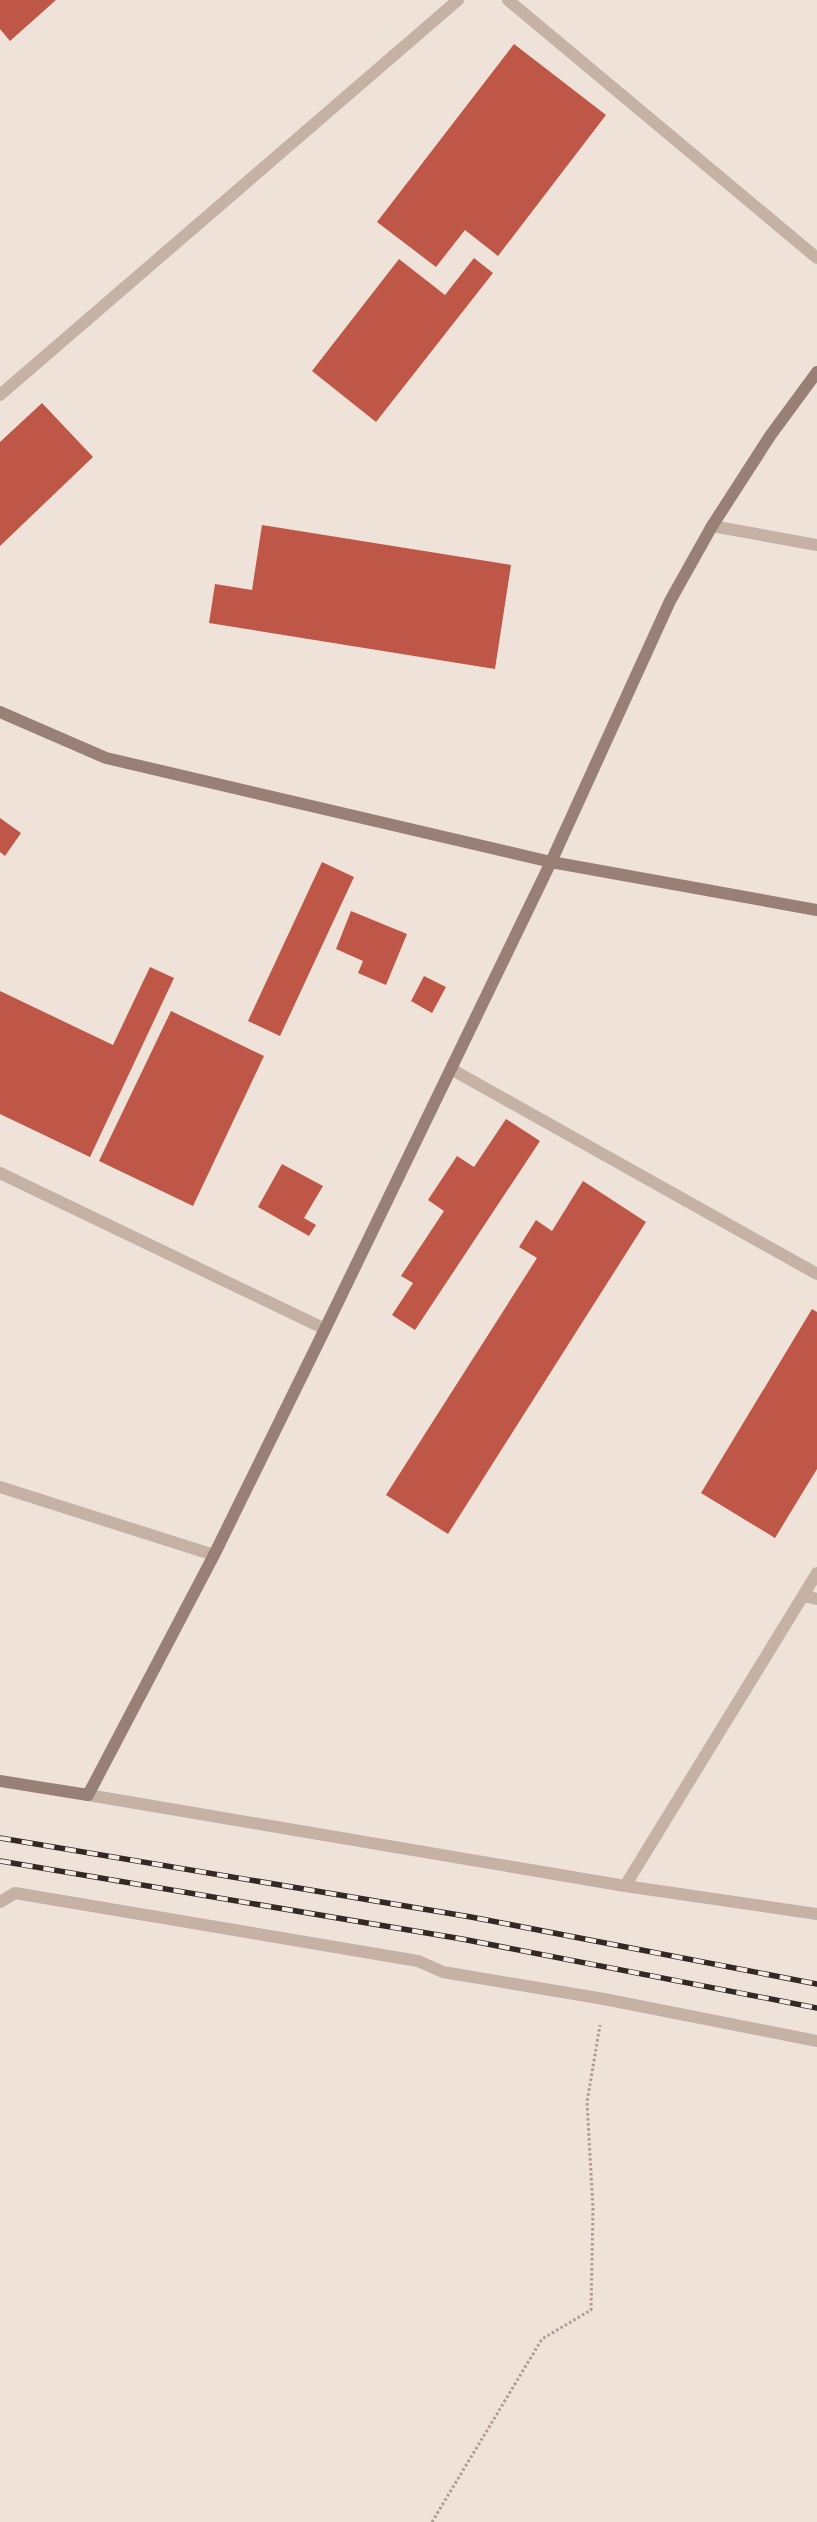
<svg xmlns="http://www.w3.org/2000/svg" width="817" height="2522" font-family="'Varela Round',sans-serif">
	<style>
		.building { fill: #be5747 }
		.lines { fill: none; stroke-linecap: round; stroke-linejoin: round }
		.path { stroke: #b29a8f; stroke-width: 3; stroke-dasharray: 2.5 2.5; stroke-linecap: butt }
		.lane { stroke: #c6b1a5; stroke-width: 12 }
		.street { stroke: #c6b1a5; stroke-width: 12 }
		.secondary { stroke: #998077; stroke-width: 12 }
		.rail-casing { stroke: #322826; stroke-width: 5.5 }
		.rail { stroke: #f7ece4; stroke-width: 4; stroke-dasharray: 11; stroke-linecap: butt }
	</style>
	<rect width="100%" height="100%" fill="#efe2d8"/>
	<path class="building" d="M0,0H56L10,41L0,29Z
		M514,44L606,115L498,256L465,230L436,267L377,222Z
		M474,258L493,273L376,422L312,371L399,259L445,295Z
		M42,403L93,457L0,546V442Z
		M262,525L511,565L495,669L209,623L215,584L252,590Z
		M0,818L21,833L5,856L0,852Z
		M322,862L354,877L280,1036L248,1021Z
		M351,911L407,934L386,985L358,973L363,961L336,949Z
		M150,967L174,978L90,1157L0,1114V991L113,1045Z
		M424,976L446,987L432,1013L411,1001Z
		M171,1011L264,1056L193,1206L99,1161Z
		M506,1119L540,1141L415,1330L392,1315L413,1283L401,1276L444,1211L428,1200L457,1156L474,1167Z
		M282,1164L323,1186L304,1218L316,1225L309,1236L258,1207Z
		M583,1181L646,1222L448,1534L386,1495L537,1258L519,1247L536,1220L552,1231Z
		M812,1309L817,1312V1469L775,1538L701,1493Z"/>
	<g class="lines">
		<path class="path" d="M432,2522L542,2339L591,2310L593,2209L587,2102L600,2025"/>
		<path class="lane" d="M0,1902L15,1893L418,1961L443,1972L604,1999L817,2041"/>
		<path class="street" d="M508,0L817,258
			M0,395L458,0
			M712,526L817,545
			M451,1069L817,1274
			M0,1173L325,1329
			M0,1487L214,1555
			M803,1596L817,1599
			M88,1795L625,1886L817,1914
			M625,1886L817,1573"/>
		<path class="secondary" d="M0,712L106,758L551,862L817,910
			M0,1781L88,1795L214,1555L325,1329L551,862L670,601L712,526L770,436L817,372"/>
		<g class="rail-casing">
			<path id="rail" d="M0,1838L471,1917L817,1984
				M0,1861L462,1939L817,2008"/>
		</g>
		<use href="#rail" class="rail"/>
	</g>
</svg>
